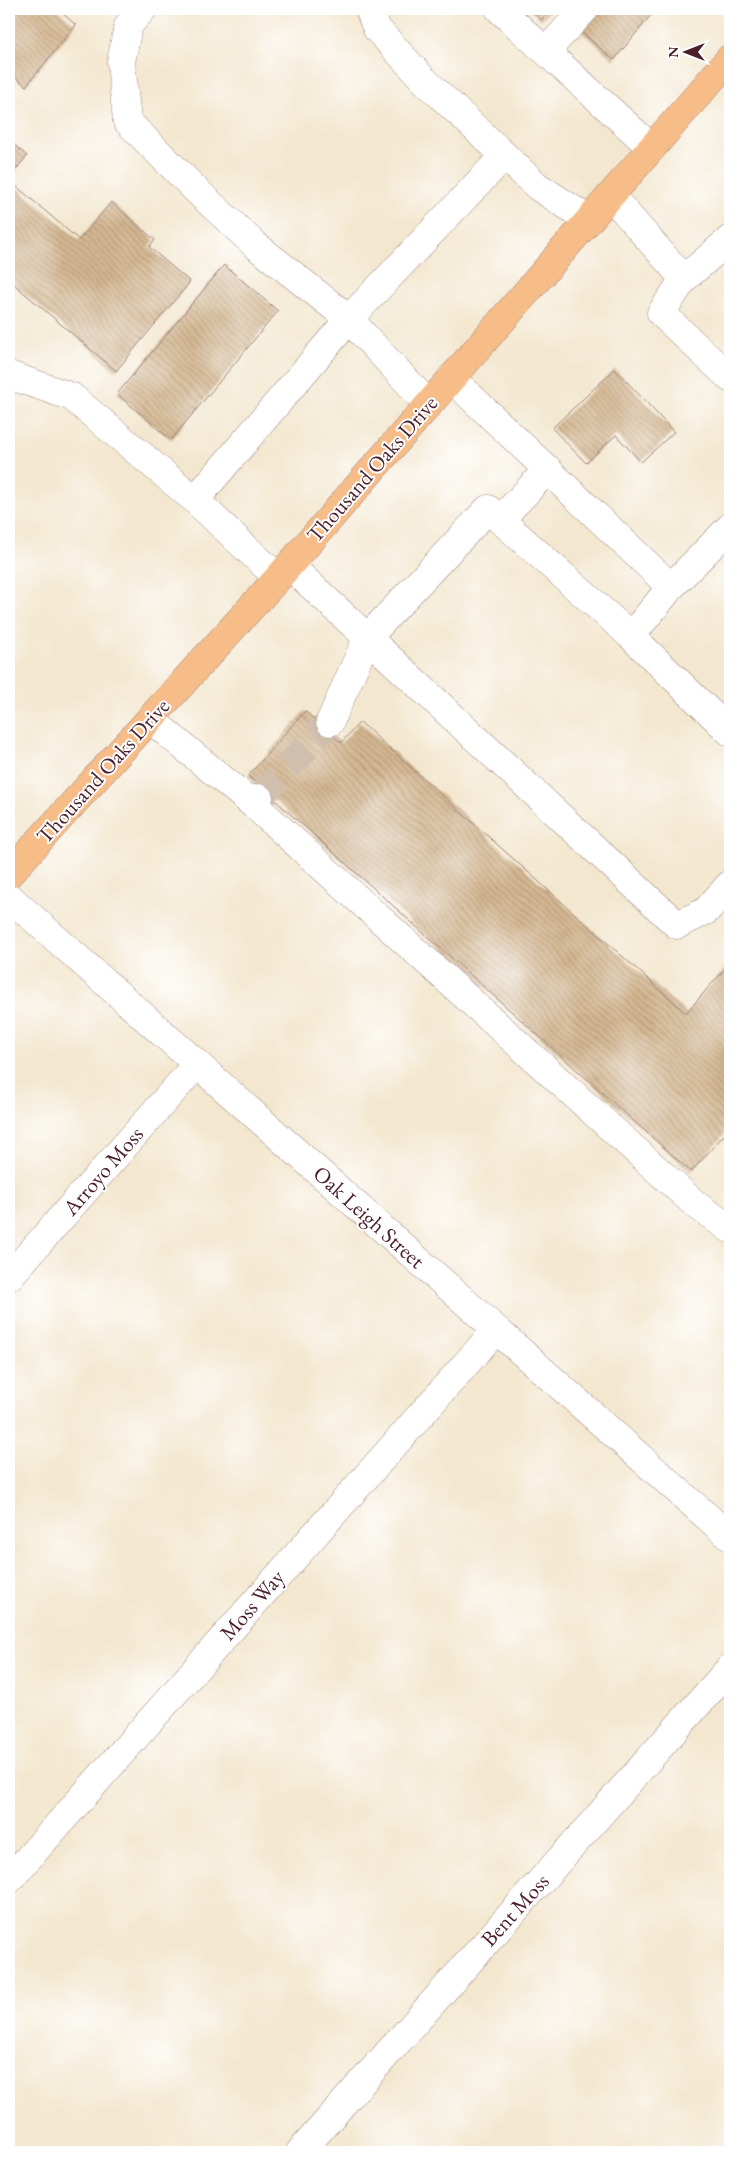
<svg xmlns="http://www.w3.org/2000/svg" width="739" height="2161" font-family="'EB Garamond',serif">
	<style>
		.building { fill: url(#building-back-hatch) }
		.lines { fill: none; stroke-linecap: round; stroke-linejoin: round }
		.minor-tunnel { stroke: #d1bfae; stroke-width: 28; stroke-dasharray: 28 14; stroke-linecap: butt }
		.minor-casing { stroke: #9e837d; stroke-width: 29 }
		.major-casing { stroke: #9e837d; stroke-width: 29 }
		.minor { stroke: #fff; stroke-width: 28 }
		.major { stroke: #f7bd88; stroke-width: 28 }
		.labels { text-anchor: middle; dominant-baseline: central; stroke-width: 4; stroke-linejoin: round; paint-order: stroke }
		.street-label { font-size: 22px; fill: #4a1f2b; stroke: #fff }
	</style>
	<defs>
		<pattern id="building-back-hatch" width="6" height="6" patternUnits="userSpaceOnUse" patternTransform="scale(1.25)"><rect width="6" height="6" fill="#d5b892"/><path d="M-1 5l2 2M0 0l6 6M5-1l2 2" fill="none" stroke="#af9577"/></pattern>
	</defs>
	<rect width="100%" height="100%" fill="#fff"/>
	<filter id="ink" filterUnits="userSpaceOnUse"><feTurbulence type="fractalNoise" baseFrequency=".02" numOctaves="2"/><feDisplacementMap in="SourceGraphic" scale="10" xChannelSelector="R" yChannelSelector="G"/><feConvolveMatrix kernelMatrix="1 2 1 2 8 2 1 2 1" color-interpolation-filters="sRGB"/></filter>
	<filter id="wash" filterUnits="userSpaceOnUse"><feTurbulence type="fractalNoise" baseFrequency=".0096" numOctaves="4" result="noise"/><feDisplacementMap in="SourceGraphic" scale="20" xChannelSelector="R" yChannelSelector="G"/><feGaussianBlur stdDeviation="1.12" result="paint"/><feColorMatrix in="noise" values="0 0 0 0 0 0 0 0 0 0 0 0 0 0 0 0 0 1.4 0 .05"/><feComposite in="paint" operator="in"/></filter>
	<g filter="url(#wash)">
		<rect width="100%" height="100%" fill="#f3e7cf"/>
		<g id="blocks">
			<path class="building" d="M9,9H57L76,25L26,86L9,72Z
				M529,9H551L541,20Z
				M598,9H656L614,60L580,31Z
				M9,140L27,156L9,178Z
				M9,180L79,240L111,202L155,240L149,247L190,282L116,371L9,280Z
				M224,265L278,311L171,440L117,394Z
				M615,369L674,432L641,462L616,435L586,463L552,428Z
				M305,711L341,743L360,722L686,1013L730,963V1128L691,1172L248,776Z"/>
		</g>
	</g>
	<g filter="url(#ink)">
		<use href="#blocks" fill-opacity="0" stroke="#9e837d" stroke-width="1"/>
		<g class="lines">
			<path class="minor-tunnel" d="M259,798L330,722"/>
			<g class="minor-casing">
				<path id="minor" d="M143,9L128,26L121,62L127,121L197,191L254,244L349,319L428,404
					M369,9L377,29L424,80L537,186L589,220
					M499,9L652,148
					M546,51L585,9
					M611,196L684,279L730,239
					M684,279L661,313L730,378
					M9,375L72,397L195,500L278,578
					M451,378L671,587L730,527
					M195,500L349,319L504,156
					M500,520L548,469
					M289,565L677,925L706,911L730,884
					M631,636L730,732
					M150,719L254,805L259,798
					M330,722L367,638L488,509L631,636L671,587
					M254,805L695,1204L730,1229
					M9,897L730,1537
					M9,1277L197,1064
					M9,1880L496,1330
					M300,2152L730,1668"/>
			</g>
			<g class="major-casing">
				<path id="major" d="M9,874L278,578L730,58"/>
			</g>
			<use href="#minor" class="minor"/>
			<use href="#major" class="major"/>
		</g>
	</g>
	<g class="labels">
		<g class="street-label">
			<text transform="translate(372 469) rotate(-49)">Thousand Oaks Drive</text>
			<text transform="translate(103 771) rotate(-48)">Thousand Oaks Drive</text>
			<text transform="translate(103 1171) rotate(-49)">Arroyo Moss</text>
			<text transform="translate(369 1217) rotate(42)">Oak Leigh Street</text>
			<text transform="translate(252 1605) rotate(-49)">Moss Way</text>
			<text transform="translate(515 1910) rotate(-48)">Bent Moss</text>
		</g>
	</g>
	<rect width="739" height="2161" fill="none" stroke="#fff" stroke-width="30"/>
	<g transform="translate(686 52) rotate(270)" stroke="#ffffff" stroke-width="4" paint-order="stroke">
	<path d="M0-4L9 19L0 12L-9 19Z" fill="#4a1f2b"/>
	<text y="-8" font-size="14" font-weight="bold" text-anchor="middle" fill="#4a1f2b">N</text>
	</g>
</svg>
